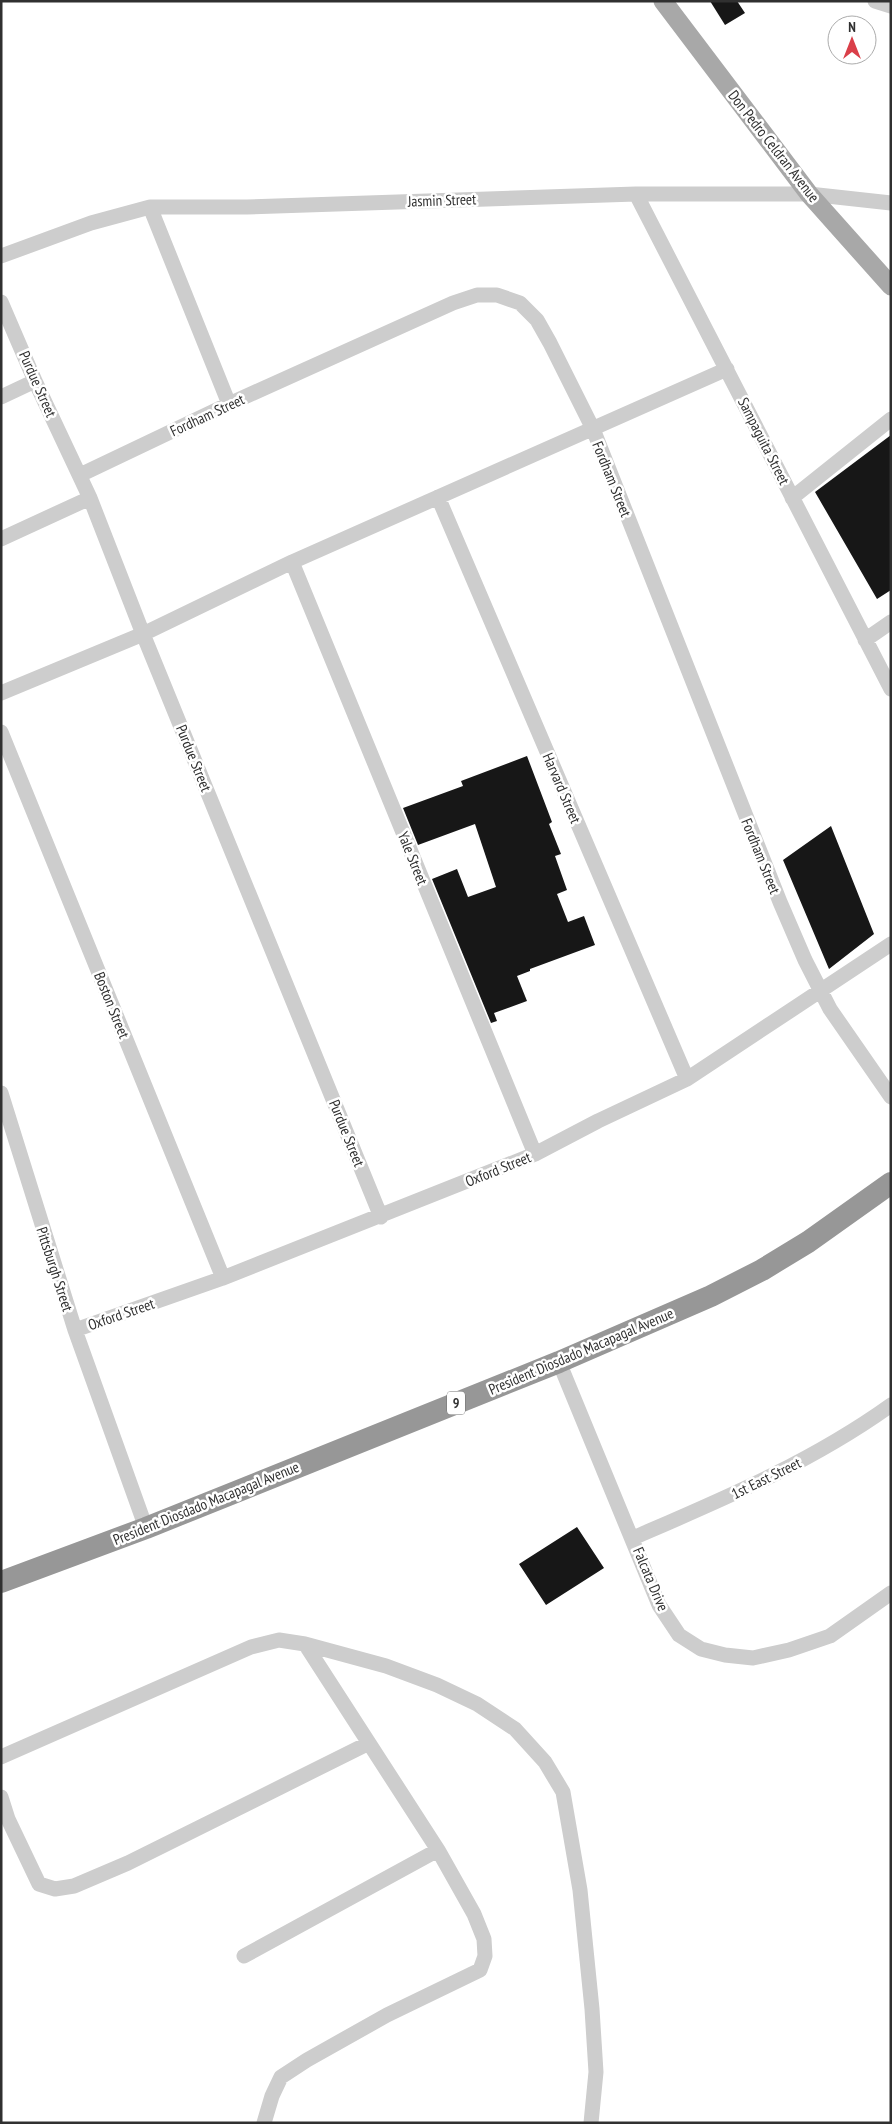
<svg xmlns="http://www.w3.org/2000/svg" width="892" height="2124" font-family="'PT Sans Narrow',sans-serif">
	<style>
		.building { fill: #171717 }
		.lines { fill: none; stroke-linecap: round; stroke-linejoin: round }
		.minor { stroke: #cdcdcd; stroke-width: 15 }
		.major { stroke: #a8a8a8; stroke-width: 19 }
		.highway { stroke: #979797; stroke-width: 22 }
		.labels { text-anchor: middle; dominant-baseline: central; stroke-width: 5; stroke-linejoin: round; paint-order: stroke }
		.shield { fill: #fff; stroke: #6e6e6e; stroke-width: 1 }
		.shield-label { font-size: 14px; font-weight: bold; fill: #303030 }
		.street-label { font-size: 15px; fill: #303030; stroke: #fff }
	</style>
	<rect width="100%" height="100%" fill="#fff"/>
	<path class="building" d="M710,1H737L745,13L725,25Z
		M891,435V590L877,599L815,492Z
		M527,756L552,822L549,824L561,854L555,856L567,890L557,894L568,922L584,916L595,945L530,969V971L517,976L527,1001L494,1013L497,1021L491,1023L432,879L457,869L468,897L496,887L475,824L418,845L403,808L463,786L461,781Z
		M831,826L874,934L829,969L783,860Z
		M577,1527L604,1568L546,1605L519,1564Z"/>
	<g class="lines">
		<path class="minor" d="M875,1L891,6
			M636,194L891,689
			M150,207L229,404
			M1,256L91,223L150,207H247L636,194H809L891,203
			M1,302L35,381L90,498L143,634L381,1217
			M1,397L35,381
			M80,475L229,404L453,303L477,295H497L520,303L537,320L550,343L593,429L780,902L805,960L830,1009L891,1097
			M438,497L687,1079
			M792,498L891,419
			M1,539L90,498
			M292,562L535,1154
			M865,640L891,622
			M1,693L143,634L292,562L727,369
			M1,732L223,1278
			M1,1093L75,1330L146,1528
			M75,1330L223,1278L535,1154L598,1121L687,1079L891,944
			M559,1362L659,1605L679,1635L701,1649L725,1655L753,1658L789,1650L830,1636L891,1593
			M633,1538C723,1499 810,1463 891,1405
			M1,1757L251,1647L279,1640L305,1644L386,1666L437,1685L477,1704L515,1729L545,1762L563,1792L580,1890L592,2009L596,2072L591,2123
			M1,1797L8,1819L39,1884L55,1889L74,1886L128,1863L369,1743
			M244,1956L438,1850
			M264,2123L272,2096L281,2077L307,2060L387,2015L480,1970L485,1956L484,1939L474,1914L438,1850L305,1644"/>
		<path class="major" d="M663,1L809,194L891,286"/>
		<path class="highway" d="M1,1582L146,1528L559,1362L711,1296L762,1270L808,1242L891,1183"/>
	</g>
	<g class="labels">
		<rect class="shield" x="447" y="1391.5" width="18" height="23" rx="4"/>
		<g class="shield-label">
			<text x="456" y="1403">9</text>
		</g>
		<g class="street-label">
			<text transform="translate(774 146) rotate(52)">Don Pedro Celdran Avenue</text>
			<text transform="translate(442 200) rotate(-2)">Jasmin Street</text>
			<text transform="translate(38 384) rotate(66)">Purdue Street</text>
			<text transform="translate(207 415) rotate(-25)">Fordham Street</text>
			<text transform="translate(764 441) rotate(63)">Sampaguita Street</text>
			<text transform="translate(612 479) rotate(68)">Fordham Street</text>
			<text transform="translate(194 758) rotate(68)">Purdue Street</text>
			<text transform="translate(562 788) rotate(67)">Harvard Street</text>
			<text transform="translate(761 856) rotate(68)">Fordham Street</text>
			<text transform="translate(413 858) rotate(68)">Yale Street</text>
			<text transform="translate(112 1005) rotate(68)">Boston Street</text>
			<text transform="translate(347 1133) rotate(68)">Purdue Street</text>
			<text transform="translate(498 1169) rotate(-22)">Oxford Street</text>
			<text transform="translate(55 1269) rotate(72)">Pittsburgh Street</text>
			<text transform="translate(121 1314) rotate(-19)">Oxford Street</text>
			<text transform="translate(581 1351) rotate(-23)">President Diosdado Macapagal Avenue</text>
			<text transform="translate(766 1478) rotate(-26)">1st East Street</text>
			<text transform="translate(206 1503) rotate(-22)">President Diosdado Macapagal Avenue</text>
			<text transform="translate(651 1579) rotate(67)">Falcata Drive</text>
		</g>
	</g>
	<rect width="892" height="2124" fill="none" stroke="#303030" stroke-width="5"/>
	<g transform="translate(852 40)"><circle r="24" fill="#ffffff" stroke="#acacac"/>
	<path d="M0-4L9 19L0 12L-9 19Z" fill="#da3f49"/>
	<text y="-8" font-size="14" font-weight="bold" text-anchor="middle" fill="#303030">N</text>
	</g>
</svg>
